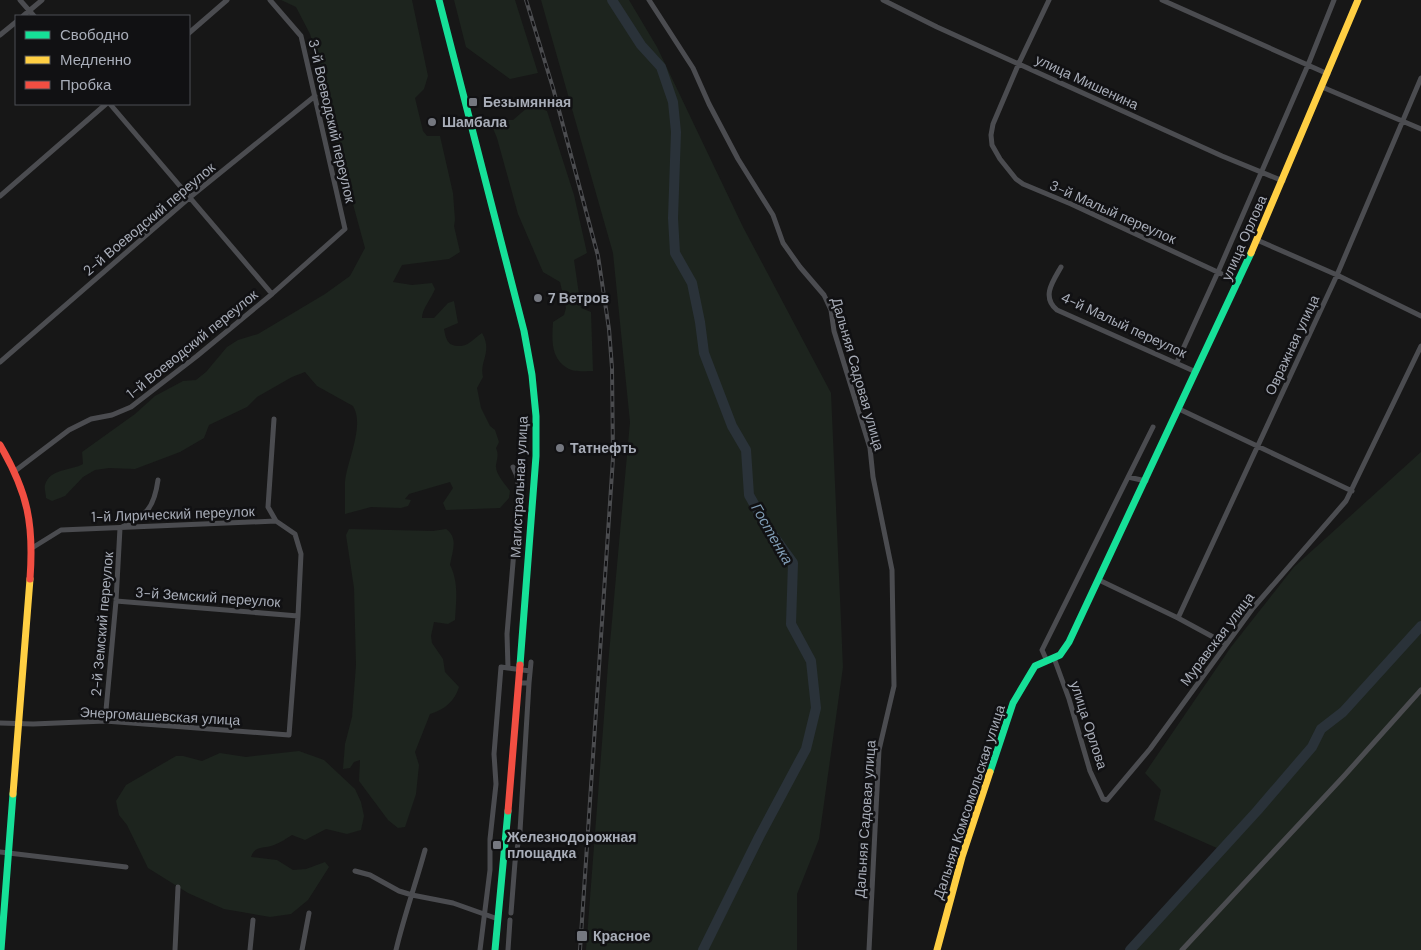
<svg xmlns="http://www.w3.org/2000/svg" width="1421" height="950" font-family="'DM Sans',sans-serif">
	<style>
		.green { fill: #1d241e }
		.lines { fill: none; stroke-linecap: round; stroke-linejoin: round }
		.river { stroke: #2a3239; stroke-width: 10 }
		.street { stroke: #4b4c50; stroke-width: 5 }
		.fast { stroke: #16e098; stroke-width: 7 }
		.slow { stroke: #ffcf43; stroke-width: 7 }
		.jam { stroke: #f24e42; stroke-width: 7 }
		.rail-casing { stroke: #4b4c4f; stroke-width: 4 }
		.rail { stroke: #111113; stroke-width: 2; stroke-dasharray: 5.5; stroke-linecap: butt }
		.poi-dot { fill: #757880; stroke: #111113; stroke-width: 2 }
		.labels { text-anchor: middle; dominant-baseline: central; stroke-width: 5; stroke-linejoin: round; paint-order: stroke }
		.street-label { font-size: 14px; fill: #a8adb8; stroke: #111113 }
		.poi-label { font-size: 14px; font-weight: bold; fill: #a8adb8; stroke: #111113; text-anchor: start }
		.water-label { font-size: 15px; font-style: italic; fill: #7f9bb3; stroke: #111113 }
	</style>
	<rect width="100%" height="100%" fill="#171717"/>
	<path class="green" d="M281,0H412L428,76L424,89L415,98L423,131L427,136H440L453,193L455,220L454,226L460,252L449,259L402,265L393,282L412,285L432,283L435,289C431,299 422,309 422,318H434L448,303L454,301L458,323L444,329C446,340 448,347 461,346C465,345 466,345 469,343C474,340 477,336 482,333C493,352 479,361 483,377L477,388L481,408L490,426L495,430L499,442L496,448C499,455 497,458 496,465C495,474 505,484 510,491L509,498L500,508L446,510L443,503L453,488L450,482L409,494L405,499L411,500L408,506L401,508L371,507L345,514C345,503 345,493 345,482C347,461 365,425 353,406L317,386L305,372L292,377L257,397L247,407L209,425L204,438L180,452L135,469L109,468L95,470L83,477L65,496L52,501L46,498C46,494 44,488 45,485C50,468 71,471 83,464L82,452L135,414L155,396L183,381L196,380L206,372L227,347L238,340L258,334L325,294L350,276L365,248L333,131L320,67L310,34L296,7Z
		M454,0H515L538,73L510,79L466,47Z
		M541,0H629L657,47L743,227L831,393L843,667L819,839L797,894V950H586L608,665L630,422L613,253Z
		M535,106L547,111L574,195L587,253L574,260L581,308L591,312L593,371C586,371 574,372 569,369C550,359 552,339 553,322L564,315L566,308L560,282L543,272L518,214L497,138L492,126L495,120L500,117L506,120H513L528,107Z
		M1421,452V950H1132L1219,849L1154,820L1161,790L1145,773L1231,647L1294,567Z
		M349,529L433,531L446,529C459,538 452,552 450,565C459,582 456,602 455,620L448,624L434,622L431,636L432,643L443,659L445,672L459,687C455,701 444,710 430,714L415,752L419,765L416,794L405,827L398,828L388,820L359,781L360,760L354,762L350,768L343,769L345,744L352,717L356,665L354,588L346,535Z
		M299,751L324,760L355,789L361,802L364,816L361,830L347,834L326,829L305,840L292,835C287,838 280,843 274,845C264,849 255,845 251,857L277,860L293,870L306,869L325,862L329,867L308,900L291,914L270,917L224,909L188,893L148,868L127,825L119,815L116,801L126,785L176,756H183L202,761L220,753L246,757Z"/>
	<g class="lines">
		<path class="river" d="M612,0L641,45L661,67L673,102L676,132L673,218L675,253L692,283L700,322L704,353L732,426L746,450L749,495L767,527L793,563L791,624L811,661L816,708L806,749L759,837L703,950
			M1130,950L1257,811L1312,747L1321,729L1343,712L1421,626"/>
		<path class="street" d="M20,0L34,16
			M649,0L693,68L709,104L738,159L773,215L783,243L800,267L824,295L831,310L834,331L870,448L873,477L892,570L894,686L879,750L869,950
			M883,0L937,27L1222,156L1283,181
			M1049,0L1019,63L993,124L991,135L992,145L1000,159L1016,179L1023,184L1071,204L1239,282
			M1162,0L1328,74
			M23,16L42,0
			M189,33L227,0
			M0,35L16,22
			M1322,87L1421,129
			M110,104L272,294
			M0,196L106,104
			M1257,240L1337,275L1421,316
			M1061,267C1053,281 1041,297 1057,310L1196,372
			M0,362L189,198L315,96
			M1177,362L1218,272L1308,65L1334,0
			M1179,409L1352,491
			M274,419L268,507L276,521
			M15,471L69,430L91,419L112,415L131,407L197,356L272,294L345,229L301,36L270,0
			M1128,477L1146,481
			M1099,580L1178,618L1226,644
			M116,601L298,616
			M1178,618L1337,275L1421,78
			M1054,658L1069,699L1090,771L1103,799L1107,800L1150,749L1253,608L1346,501L1421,346
			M1046,659L1042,650L1153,427
			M508,668L530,671
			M529,683L531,662
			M105,721L116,601L120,528C146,516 154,509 158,480
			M0,723L33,724L105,721L289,735L298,616L301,554L295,534L276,521L61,530L32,548
			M0,852L126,867
			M355,871L370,875L399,891L412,895L453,903L498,919
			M511,913L515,862L520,831L529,683H519
			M175,950L178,887
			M250,950L253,920
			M302,950L309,913
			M396,950C404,916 416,883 425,850
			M480,950L490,870V839L496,784L494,754L501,667L508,668L507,634L519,491L517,476L513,467
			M508,950L510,920
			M1182,950L1344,776L1421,690"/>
		<path class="fast" d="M439,0L524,331L532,375L536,416V456L520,665
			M990,772L1013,703L1035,666L1060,655L1069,642L1251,253
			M1,950L13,794
			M495,950L508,811"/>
		<path class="slow" d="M1251,253L1358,0
			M13,794L30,579
			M937,950L962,857L990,772"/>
		<path class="jam" d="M0,445C28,493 34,524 30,579
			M508,811L520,665"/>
		<g class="rail-casing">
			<path id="rail" d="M526,0L553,88L598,256L609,329L612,368L613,458L580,950"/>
		</g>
		<use href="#rail" class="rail"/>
	</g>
	<g class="poi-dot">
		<rect x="468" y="97" width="10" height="10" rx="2.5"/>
		<circle cx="432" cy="122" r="5"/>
		<circle cx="538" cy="298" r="5"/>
		<circle cx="560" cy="448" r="5"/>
		<rect x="492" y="840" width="10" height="10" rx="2.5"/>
		<rect x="576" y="930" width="12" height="12" rx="2.5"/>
	</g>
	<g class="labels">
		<g class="street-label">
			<text transform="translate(1087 82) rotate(25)">улица Мишенина</text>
			<text transform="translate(332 121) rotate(77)">3-й Воеводский переулок</text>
			<text transform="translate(1113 212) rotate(24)">3-й Малый переулок</text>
			<text transform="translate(149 219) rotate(-40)">2-й Воеводский переулок</text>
			<text transform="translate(1244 238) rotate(-66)">улица Орлова</text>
			<text transform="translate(1124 325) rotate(25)">4-й Малый переулок</text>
			<text transform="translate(192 344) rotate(-39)">1-й Воеводский переулок</text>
			<text transform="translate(1292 345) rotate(-65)">Овражная улица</text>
			<text transform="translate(858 374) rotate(74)">Дальняя Садовая улица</text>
			<text transform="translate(519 487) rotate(-87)">Магистральная улица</text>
			<text transform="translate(173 514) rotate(-2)">1-й Лирический переулок</text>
			<text transform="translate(208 597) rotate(4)">3-й Земский переулок</text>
			<text transform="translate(102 624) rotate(-85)">2-й Земский переулок</text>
			<text transform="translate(1217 639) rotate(-53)">Муравская улица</text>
			<text transform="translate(160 716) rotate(3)">Энергомашевская улица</text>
			<text transform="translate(1089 725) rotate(72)">улица Орлова</text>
			<text transform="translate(969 802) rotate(-72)">Дальняя Комсомольская улица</text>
			<text transform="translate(865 819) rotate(-86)">Дальняя Садовая улица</text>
		</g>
		<g class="poi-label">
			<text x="483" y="102">Безымянная</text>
			<text x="442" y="122">Шамбала</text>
			<text x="548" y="298">7 Ветров</text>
			<text x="570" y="448">Татнефть</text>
			<text x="507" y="837">Железнодорожная<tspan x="507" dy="16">площадка</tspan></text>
			<text x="593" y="936">Красное</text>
		</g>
		<g class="water-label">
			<text transform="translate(772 534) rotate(60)">Гостенка</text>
		</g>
	</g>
	<rect x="15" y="15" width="175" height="90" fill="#111113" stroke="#4d4f55"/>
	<rect x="25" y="31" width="25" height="8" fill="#16e098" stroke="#4d4f55"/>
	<text x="60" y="40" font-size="15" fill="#a8adb8">Свободно</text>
	<rect x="25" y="56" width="25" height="8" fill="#ffcf43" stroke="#4d4f55"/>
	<text x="60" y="65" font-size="15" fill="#a8adb8">Медленно</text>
	<rect x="25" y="81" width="25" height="8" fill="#f24e42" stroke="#4d4f55"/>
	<text x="60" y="90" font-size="15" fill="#a8adb8">Пробка</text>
</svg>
